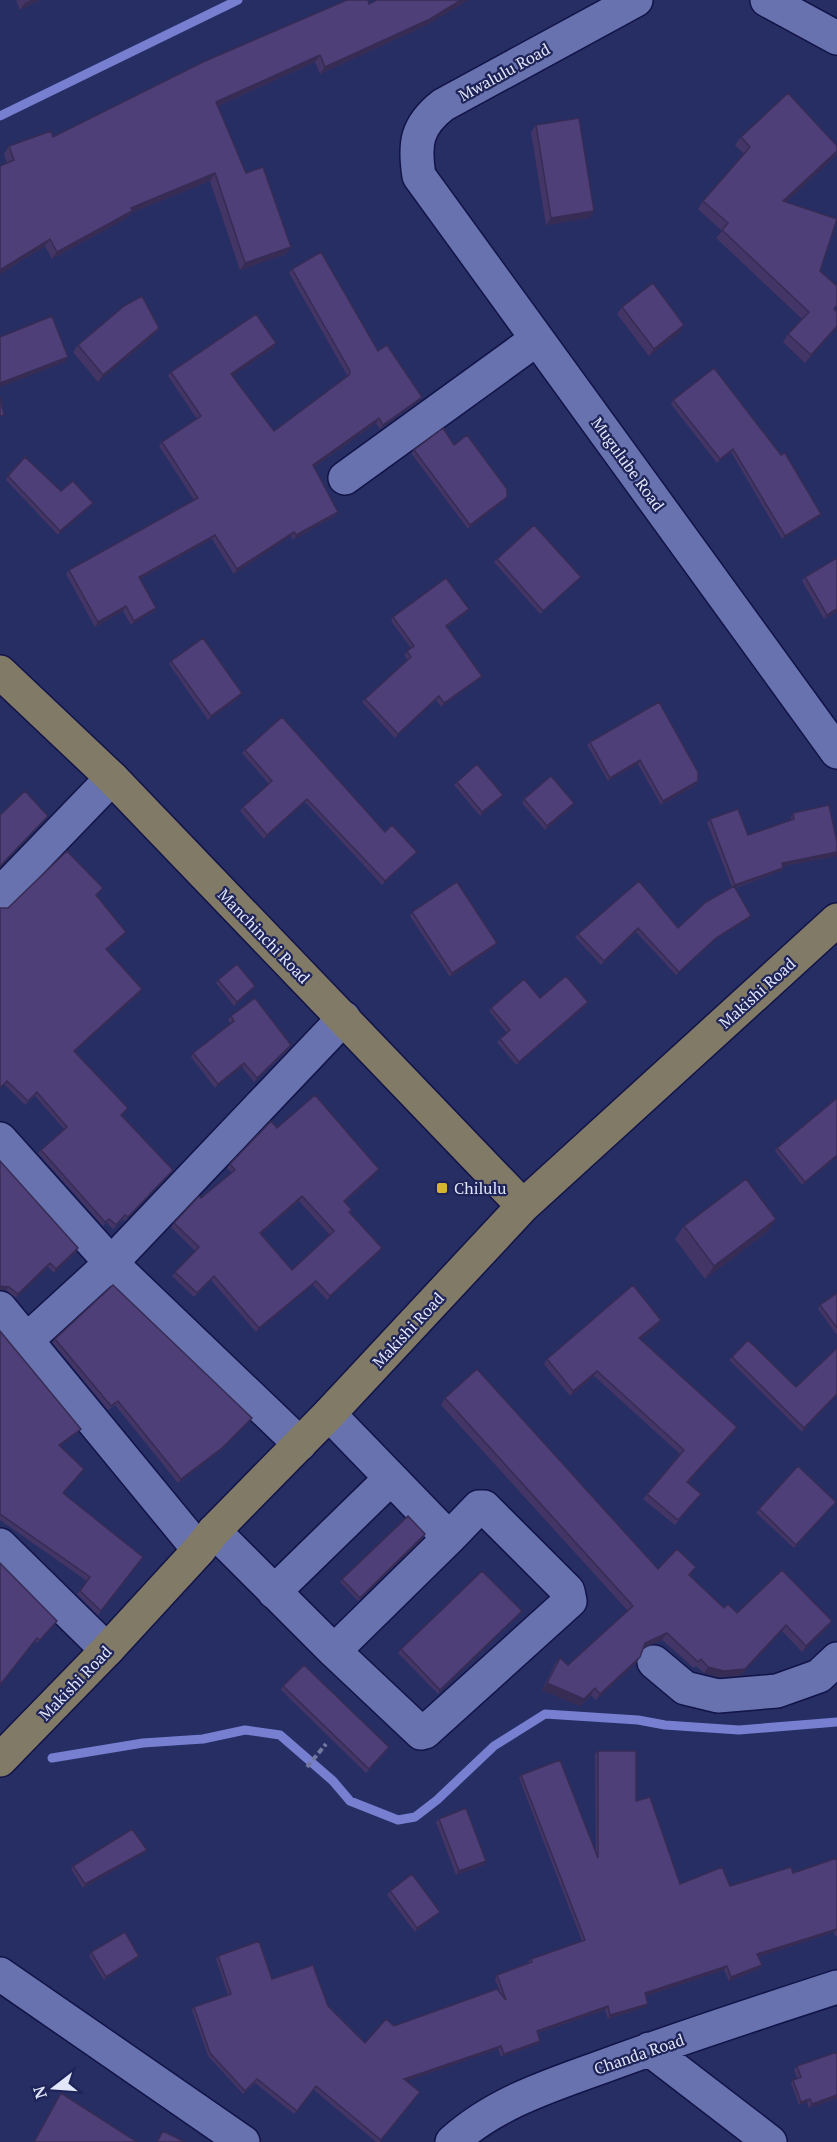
<svg xmlns="http://www.w3.org/2000/svg" width="837" height="2142" font-family="'PT Serif',serif">
	<style>
		.lines { fill: none; stroke-linecap: round; stroke-linejoin: round }
		.stream { stroke: #777fd0; stroke-width: 9 }
		.minor-casing { stroke: #121347; stroke-width: 36 }
		.major-casing { stroke: #121347; stroke-width: 36 }
		.path { stroke: #7278a0; stroke-width: 4; stroke-dasharray: 6 3; stroke-linecap: butt }
		.minor { stroke: #6772af; stroke-width: 33 }
		.major { stroke: #817a66; stroke-width: 33 }
		.wall { fill: #433667; fill-rule: evenodd }
		.shaded-wall { fill: #372c54 }
		.building { fill: #4e3f78; stroke: #372c54; stroke-width: 1.5; fill-rule: evenodd }
		.poi-dot { fill: #d5b535; stroke: #1e2358; stroke-width: 2 }
		.labels { text-anchor: middle; dominant-baseline: central; stroke-width: 4.5; stroke-linejoin: round; paint-order: stroke }
		.street-label { font-size: 16px; fill: #e1e6fa; stroke: #1e2358 }
		.poi-label { font-size: 16px; fill: #e1e6fa; stroke: #1e2358; text-anchor: start }
	</style>
	<rect width="100%" height="100%" fill="#272e64"/>
	<g class="lines">
		<path class="stream" d="M0,116L238,0
			M52,1758L143,1743L203,1739L245,1730L280,1735L333,1781L350,1801L398,1820L415,1817L437,1800L494,1746L545,1714L638,1720L665,1725L739,1730L837,1722"/>
		<g class="minor-casing">
			<path id="minor" d="M636,0L443,105C416,126 414,144 419,176L837,752
				M767,0L837,38
				M345,478L537,339
				M0,894L112,778
				M0,1139L111,1263L300,1444
				M0,1308L199,1550
				M28,1339L111,1263L344,1018
				M214,1531L334,1651L421,1733L425,1732L570,1601L568,1591L484,1507H479L449,1538L329,1414
				M0,1545L107,1650
				M274,1592L391,1478
				M334,1651L449,1538
				M654,1662L685,1688L718,1696L777,1691L819,1676L837,1659
				M0,1974L243,2142
				M649,2049L770,2142
				M452,2142C496,2102 552,2085 607,2065C683,2037 760,2012 837,1987"/>
		</g>
		<g class="major-casing">
			<path id="major" d="M0,672L112,778L523,1206
				M0,1760L107,1650L199,1550L214,1531L329,1414L523,1206L837,920"/>
		</g>
		<path class="path" d="M307,1767L326,1744"/>
		<use href="#minor" class="minor"/>
		<use href="#major" class="major"/>
	</g>
	<path class="wall" d="M16,0H40L20,10Z
		M369,4L425,26L320,74L315,62L218,106L246,173L291,247L286,254L240,270L210,181L131,213L127,218L52,259L45,246L0,274V166L7,163L4,154L9,146L53,137Z
		M536,125L594,211L589,218L546,225L531,132Z
		M741,137L837,146V153L834,157L786,202L820,271L834,310L837,328L805,363L783,342L788,334L802,319L716,238L722,231L698,209L703,201L744,154L735,145Z
		M292,269L378,351L419,401L380,429L376,423L314,467L335,516L293,540L291,536L234,574L212,539L140,579L156,608L153,612L131,625L123,611L95,627L66,574L69,570L194,500L159,446L162,442L197,419L168,376L171,372L273,348L232,376L274,431L346,377L347,375L289,273Z
		M622,307L680,332L649,356L617,314Z
		M159,328L154,335L98,382L73,352L78,345Z
		M673,400L821,514L819,517L782,539L731,452L717,463L671,404Z
		M454,445L504,501L468,529L411,453L414,450Z
		M8,476L61,491L90,507L58,535L6,480Z
		M837,558V612L824,619L802,581L805,577Z
		M497,559L578,580L540,614L494,562Z
		M469,609L466,613L447,627L479,679L441,707L436,700L395,738L362,702L365,699L408,660L404,655L411,648L391,621L393,617Z
		M171,661L240,697L208,720L169,664Z
		M590,742L698,781L696,785L661,805L638,764L608,781L587,745Z
		M245,750L385,832L417,852L414,855L382,885L305,802L264,839L240,811L243,807L269,784L242,753Z
		M457,782L503,795L500,799L480,816L454,785Z
		M524,799L572,807L545,830L522,803Z
		M793,813L837,856L783,866V868L781,871L735,888L749,919L713,941L676,975L636,932L601,965L575,937L578,934L639,881L678,928L732,887L707,823L710,819L748,835L791,820V817Z
		M103,888L96,895L124,936L107,950L140,993L75,1051L128,1108L122,1115L173,1170L125,1221L123,1219L113,1229L106,1222L103,1226L38,1153L41,1150L64,1129L35,1096L25,1105L4,1084L8,908Z
		M412,912L497,943L494,947L450,977L410,916Z
		M218,980L253,989L234,1006L216,983Z
		M540,998L588,1002L586,1006L516,1065L497,1042L500,1039L507,1033L489,1011L491,1008Z
		M231,1016L289,1049L254,1082L242,1067L215,1088L191,1057L193,1053L231,1023L228,1020Z
		M277,1128L376,1174L345,1202L352,1210L350,1213L382,1248L379,1252L327,1300L313,1285L256,1332L211,1280L194,1297L172,1276L195,1251L171,1227L174,1223L232,1173L227,1168L230,1164ZM299,1201L330,1235L292,1270L261,1234Z
		M777,1148L837,1157L802,1185L775,1151Z
		M0,1161L76,1252L54,1273L48,1267L16,1298L6,1290Z
		M776,1219L767,1232L705,1279L675,1239L684,1226Z
		M837,1293V1335L818,1309L820,1305Z
		M658,1325L641,1339L737,1427L688,1483L697,1499L675,1525L643,1499L680,1454L594,1376L570,1396L544,1364L547,1359Z
		M0,1331L81,1429L78,1432L60,1446L84,1469L63,1493L143,1557L98,1615L77,1594L87,1581L0,1520Z
		M55,1339L252,1418L220,1451L178,1483L115,1405L108,1410L52,1342Z
		M732,1357L796,1387L837,1395L802,1432L729,1360Z
		M445,1398L658,1569L692,1573L690,1575L724,1608L737,1613L832,1621L827,1628L802,1652L782,1631L741,1675L719,1677L704,1673L696,1666L694,1668L662,1640L643,1648L640,1657L636,1663L596,1700L591,1695L580,1706L542,1690L555,1664L560,1658L568,1665L628,1611L441,1405Z
		M836,1502L794,1548L756,1513L759,1509Z
		M425,1534L423,1538L358,1601L340,1582L342,1579Z
		M0,1563L57,1621L37,1643L35,1641Z
		M519,1615L438,1694L398,1653L401,1649Z
		M283,1686L387,1751L366,1773L281,1690Z
		M598,1751L636,1801L680,1884L730,1886L793,1873L837,1858V1936H835L834,1932L758,1957L762,1965L759,1969L729,1981L724,1970L646,1996L648,2004L646,2007L608,2019L605,2010L538,2033L540,2041L538,2044L501,2057L498,2049L406,2081L420,2092L380,2142H376L314,2090L294,2114L255,2083L243,2094L208,2056L192,2010L194,2007L228,1995L216,1959L218,1956L272,1979L328,2006L365,2043L394,2026L500,1992L495,1979L497,1975L529,1964L528,1962L531,1959L582,1941L519,1778L521,1775L596,1852L595,1754Z
		M439,1819L484,1865L456,1875L436,1822Z
		M147,1850L144,1853L83,1888L71,1869L73,1866Z
		M390,1891L440,1912L437,1915L415,1932L387,1895Z
		M91,1952L137,1959L104,1980L89,1956Z
		M837,2052V2098L809,2108L807,2102L799,2105L791,2083L793,2080L797,2078L794,2070L797,2066Z
		M61,2093L137,2142H34Z"/>
	<path class="shaded-wall" d="M31,0H40L20,10L25,3Z
		M461,0H469L425,26L320,74L325,67Z
		M320,55L315,62L211,109L216,102Z
		M837,151L834,157L778,210L783,201Z
		M215,173L210,181L131,213L127,218L52,259L57,252L131,208Z
		M594,211L589,218L546,225L551,218Z
		M50,239L45,246L0,274V270Z
		M291,247L286,254L240,270L245,263Z
		M684,325L680,332L649,356L654,349Z
		M837,326V328L805,363L811,355Z
		M159,328L154,335L98,382L103,375Z
		M276,343L273,348L228,379L231,374Z
		M68,357L65,362L0,387V383Z
		M422,397L419,401L380,429L383,425Z
		M379,418L376,423L310,470L313,465Z
		M733,449L731,452L717,463L720,459Z
		M507,497L504,501L468,529L470,525Z
		M93,503L90,507L58,535L60,531Z
		M338,512L335,516L293,540L296,535Z
		M821,514L819,517L782,539L785,536Z
		M294,532L291,536L234,574L237,569Z
		M215,535L212,539L136,581L139,577Z
		M126,606L123,611L95,627L98,622Z
		M156,608L153,612L131,625L134,621Z
		M469,609L466,613L443,629L446,626Z
		M837,609V612L824,619L827,615Z
		M482,676L479,679L441,707L444,703Z
		M242,693L240,697L208,720L211,716Z
		M439,696L436,700L395,738L398,734Z
		M640,760L638,764L608,781L610,778Z
		M698,781L696,785L661,805L663,801Z
		M503,795L500,799L480,816L482,812Z
		M307,799L305,802L264,839L267,835Z
		M574,803L572,807L545,830L547,826Z
		M48,816L45,820L0,867V866Z
		M417,852L414,855L382,885L385,881Z
		M837,852V856L779,867L782,863Z
		M783,868L781,871L733,888L735,885Z
		M751,916L749,919L713,941L676,975L679,972L716,938Z
		M638,928L636,932L601,965L604,961Z
		M126,932L124,936L104,952L106,949Z
		M497,943L494,947L450,977L452,973Z
		M255,986L253,989L234,1006L237,1002Z
		M142,989L140,993L72,1054L74,1051Z
		M588,1002L586,1006L516,1065L519,1062Z
		M291,1045L289,1049L254,1082L257,1078Z
		M244,1063L242,1067L215,1088L218,1084Z
		M837,1155V1157L802,1185L805,1182Z
		M379,1169L376,1174L341,1205L344,1201Z
		M302,1196L299,1201L257,1237L260,1233Z
		M776,1219L767,1232L705,1279L714,1266Z
		M78,1248L76,1252L54,1273L56,1269Z
		M382,1248L379,1252L327,1300L330,1296Z
		M50,1263L48,1267L16,1298L18,1294Z
		M316,1281L313,1285L256,1332L259,1328Z
		M0,1286L9,1287L6,1290H0Z
		M661,1320L658,1325L636,1343L639,1338Z
		M597,1371L594,1376L570,1396L573,1391Z
		M837,1394V1395L802,1432L804,1428Z
		M252,1418L220,1451L178,1483L181,1479Z
		M737,1427L734,1432L684,1487L687,1482Z
		M81,1429L78,1432L56,1449L59,1445Z
		M425,1534L423,1538L358,1601L360,1598Z
		M522,1611L519,1615L438,1694L440,1690Z
		M832,1621L827,1628L802,1652L806,1646Z
		M786,1625L782,1631L741,1675L719,1677L704,1673L708,1667Z
		M667,1633L662,1640L640,1650L645,1643Z
		M640,1657L636,1663L596,1700L600,1694Z
		M547,1683L595,1688L591,1695L580,1706L542,1690Z
		M147,1850L144,1853L83,1888L85,1884Z
		M486,1861L484,1865L456,1875L459,1871Z
		M440,1912L437,1915L415,1932L417,1928Z
		M837,1929L834,1932L755,1958L757,1954Z
		M139,1956L137,1959L104,1980L106,1977Z
		M762,1965L759,1969L729,1981L731,1977Z
		M727,1966L724,1970L643,1997L645,1993Z
		M648,2004L646,2007L608,2019L610,2015Z
		M608,2006L605,2010L534,2034L537,2031Z
		M540,2041L538,2044L501,2057L504,2054Z
		M501,2046L498,2049L401,2083L404,2079Z
		M837,2095V2098L809,2108L812,2104Z
		M810,2099L807,2102L799,2105L801,2102Z"/>
	<path class="building" d="M347,0H368L369,4L377,0H461L430,19L325,67L320,55L216,102L246,173L263,167L291,247L245,263L215,173L131,208L132,211L57,252L50,239L0,270V166L14,160L9,146L51,131L53,137L203,62Z
		M788,93L837,146V151L783,201L837,219L820,271L837,286V305L834,309L837,312V326L811,355L788,334L809,312L722,230L728,223L703,201L750,147L741,137Z
		M579,118L594,211L551,218L536,125Z
		M321,252L378,351L387,345L422,397L383,425L379,418L313,465L338,512L296,535L294,532L237,569L215,535L139,577L156,608L134,621L126,606L98,622L69,570L198,498L162,442L201,416L171,372L256,314L276,343L231,374L274,431L349,375L350,371L292,269Z
		M653,283L684,325L654,349L622,307Z
		M142,296L159,328L103,375L78,345L124,306Z
		M52,316L68,357L0,383V337Z
		M714,368L781,455L785,453L821,514L785,536L733,449L720,459L673,400Z
		M0,397L4,415L0,416Z
		M443,428L454,445L467,435L507,489V497L470,525L414,450Z
		M25,457L61,491L73,481L93,503L60,531L8,476Z
		M534,525L581,577L543,611L497,559Z
		M837,558V609L827,615L805,577Z
		M446,578L469,609L446,626L482,676L444,703L439,696L398,734L365,699L411,657L407,651L414,646L393,617Z
		M203,638L242,693L211,716L171,661Z
		M659,702L698,772V781L663,801L640,760L610,778L590,742Z
		M282,717L385,832L392,825L417,852L385,881L307,799L267,835L243,807L272,781L245,750Z
		M477,764L503,795L482,812L457,782Z
		M551,776L574,803L547,826L524,799Z
		M25,791L48,816L0,866V815Z
		M829,805L837,842V852L782,863L783,868L735,885L710,819L738,809L748,835L794,819L793,813Z
		M67,851L103,888L96,895L126,932L106,949L142,989L74,1051L128,1108L121,1115L173,1170L128,1217L125,1215L116,1225L109,1219L105,1222L41,1150L67,1127L37,1092L28,1101L7,1081L0,1088V908H8Z
		M639,881L678,928L706,902L734,886L751,916L716,938L679,972L638,928L604,961L578,934Z
		M457,882L497,943L452,973L412,912Z
		M237,964L255,986L237,1002L218,980Z
		M566,976L588,1002L519,1062L500,1039L510,1030L491,1008L524,979L540,998Z
		M255,998L291,1045L257,1078L244,1063L218,1084L193,1053L234,1021L231,1016Z
		M315,1095L379,1169L344,1201L352,1210L349,1212L382,1248L330,1296L316,1281L259,1328L214,1276L197,1293L175,1272L199,1247L174,1223L199,1196L201,1198L235,1170L230,1164L271,1121L277,1128ZM302,1196L334,1231L292,1270L260,1233Z
		M837,1098V1155L805,1182L777,1148Z
		M0,1161L78,1248L56,1269L50,1263L18,1294L9,1287L0,1286Z
		M746,1179L776,1219L714,1266L684,1226Z
		M113,1285L252,1418L222,1448L181,1479L118,1401L111,1406L55,1339Z
		M633,1285L661,1320L639,1338L737,1427L687,1482L701,1494L678,1520L647,1494L684,1450L597,1371L573,1391L547,1359Z
		M837,1293V1328L820,1305Z
		M0,1331L81,1429L59,1445L84,1469L63,1493L143,1557L101,1611L80,1591L90,1577L0,1514Z
		M748,1340L796,1387L837,1348V1394L804,1428L732,1357Z
		M477,1369L658,1569L677,1549L696,1567L689,1575L724,1608L728,1604L737,1613L782,1570L832,1621L806,1646L786,1625L745,1669L724,1671L708,1667L701,1659L698,1662L667,1633L645,1643L640,1657L600,1694L595,1688L584,1699L547,1683L560,1658L568,1665L633,1606L445,1398Z
		M798,1466L836,1502L796,1545L759,1509Z
		M408,1516L425,1534L360,1598L342,1579Z
		M0,1563L57,1621L40,1640L37,1638L0,1685Z
		M482,1571L522,1611L440,1690L401,1649Z
		M304,1665L389,1747L369,1769L283,1686Z
		M598,1751H636V1801L650,1797L680,1884L722,1867L730,1886L791,1867L793,1873L837,1858V1930V1929L757,1954L762,1965L731,1977L727,1966L645,1993L648,2004L610,2015L608,2006L537,2031L540,2041L504,2054L501,2046L404,2079L420,2092L381,2140L316,2086L297,2111L257,2079L245,2091L210,2053L194,2007L231,1994L218,1956L259,1941L272,1979L313,1965L328,2006L365,2043L386,2019L394,2026L497,1989L506,2000L497,1975L532,1962L531,1959L585,1940L521,1775L560,1760L598,1858Z
		M466,1808L486,1861L459,1871L439,1819Z
		M132,1829L147,1850L85,1884L73,1866Z
		M412,1874L440,1912L417,1928L390,1891Z
		M125,1932L139,1956L106,1977L91,1952Z
		M837,2052V2095L812,2104L810,2099L801,2102L793,2080L801,2077L797,2066Z
		M61,2093L137,2142H34Z
		M163,2131L185,2142H157Z"/>
	<rect class="poi-dot" x="436" y="1182" width="12" height="12" rx="3"/>
	<g class="labels">
		<g class="street-label">
			<text transform="translate(504 72) rotate(-29)">Mwalulu Road</text>
			<text transform="translate(628 464) rotate(54)">Mugulube Road</text>
			<text transform="translate(264 936) rotate(46)">Manchinchi Road</text>
			<text transform="translate(757 993) rotate(-42)">Makishi Road</text>
			<text transform="translate(408 1330) rotate(-47)">Makishi Road</text>
			<text transform="translate(75 1683) rotate(-46)">Makishi Road</text>
			<text transform="translate(639 2054) rotate(-19)">Chanda Road</text>
		</g>
		<g class="poi-label">
			<text x="454" y="1188">Chilulu</text>
		</g>
	</g>
	<g transform="translate(54 2088) rotate(253)" stroke="#1e2358" stroke-width="4.5" paint-order="stroke">
	<path d="M0-4.5L10 22L0 15L-10 22Z" fill="#e1e6fa"/>
	<text y="-9" font-size="16" font-weight="bold" text-anchor="middle" fill="#e1e6fa">N</text>
	</g>
</svg>
